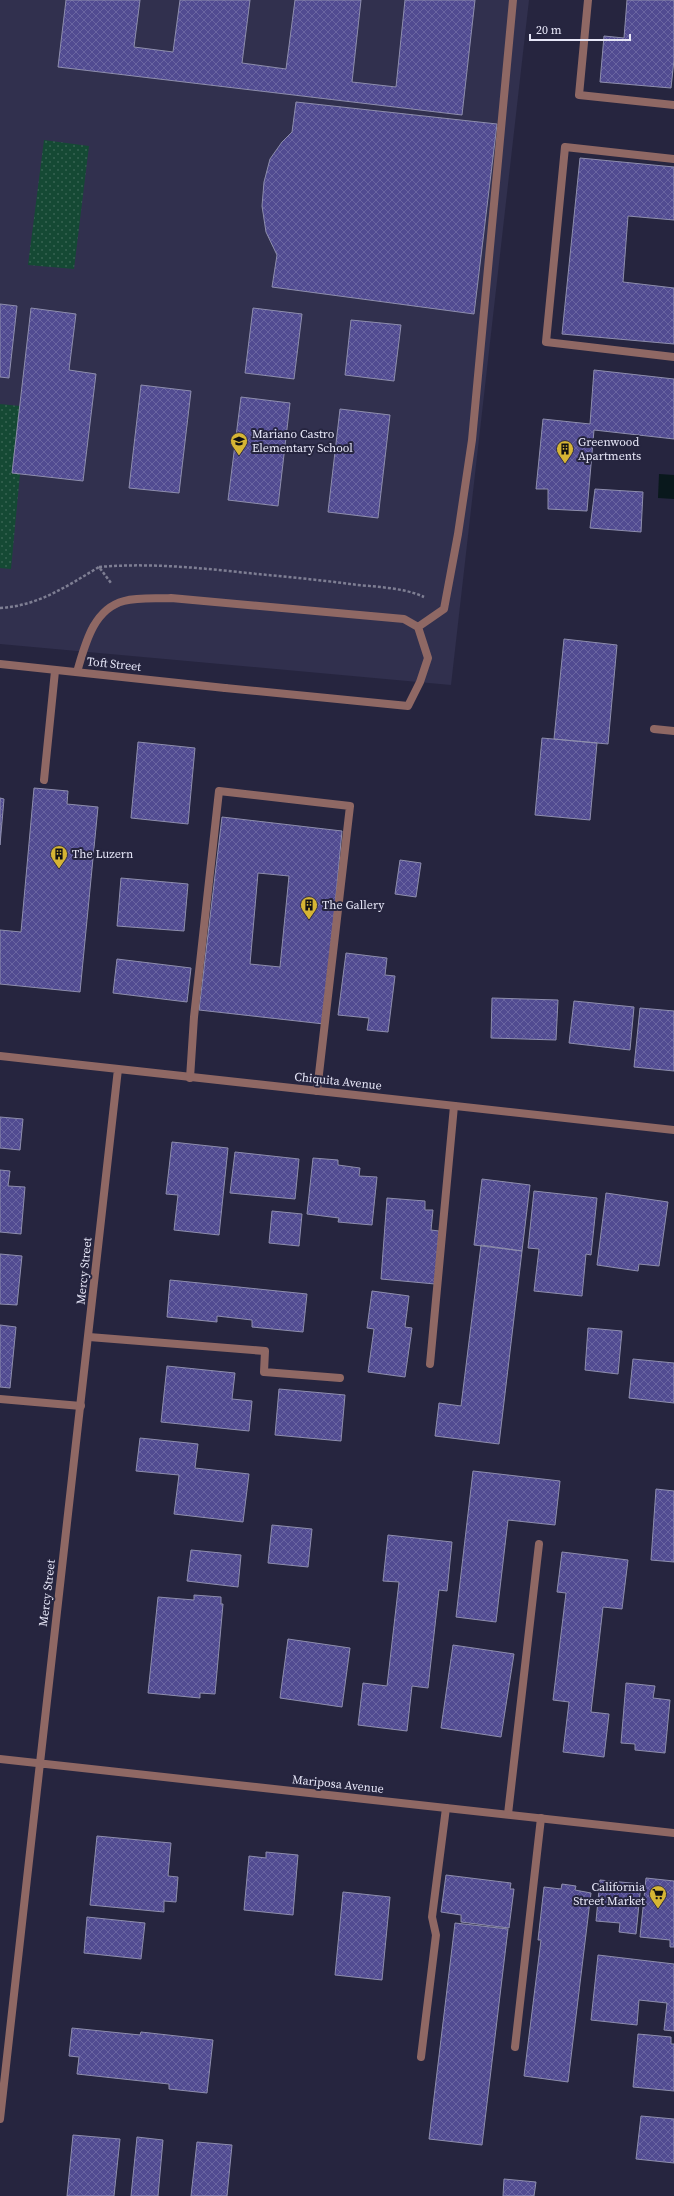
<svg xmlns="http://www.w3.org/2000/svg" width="674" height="2196" font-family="'Source Serif 4',serif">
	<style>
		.built { fill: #31304e }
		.park { fill: url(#park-dots) }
		.water { fill: #09181c }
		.building { fill: url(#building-cross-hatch); stroke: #8e8ead; fill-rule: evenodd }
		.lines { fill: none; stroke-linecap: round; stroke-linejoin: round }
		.path { stroke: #7e7e93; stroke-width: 2.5; stroke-dasharray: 3 2; stroke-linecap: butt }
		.service { stroke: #8f6864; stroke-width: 8 }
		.minor { stroke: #8f6864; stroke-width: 8 }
		.labels { text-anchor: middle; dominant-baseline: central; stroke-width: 4; stroke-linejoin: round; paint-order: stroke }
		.poi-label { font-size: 12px; fill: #e7e7f8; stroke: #26253f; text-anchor: start }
		.street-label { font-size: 12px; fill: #e7e7f8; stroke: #26253f }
	</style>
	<defs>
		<pattern id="park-dots" width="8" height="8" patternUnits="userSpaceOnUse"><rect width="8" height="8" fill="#154934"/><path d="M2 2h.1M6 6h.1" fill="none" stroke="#376352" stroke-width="1.8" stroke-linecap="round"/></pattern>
		<pattern id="building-cross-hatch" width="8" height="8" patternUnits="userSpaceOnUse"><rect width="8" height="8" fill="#514b91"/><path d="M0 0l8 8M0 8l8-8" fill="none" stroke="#6a65a1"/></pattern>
	</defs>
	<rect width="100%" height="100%" fill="#26253f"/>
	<path class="built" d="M0,0H529L451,685L0,644Z"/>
	<path class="park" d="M44,140L89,146L74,269L28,265Z
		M0,404L20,406L12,472L20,474L11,569L0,568Z"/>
	<path class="water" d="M659,474L674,475V499L658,498Z"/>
	<path class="building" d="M66,0H140L134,47L173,52L180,0H250L242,63L286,69L295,0H361L352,82L396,87L405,0H475L462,115L58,67Z
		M627,0H674V60L671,88L600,82L604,36L624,38Z
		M296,102L497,124L474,314L272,287L277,255L266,232L262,206L264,182L270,159L282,142L292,132Z
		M580,158L674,167V220L628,216L623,282L674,288V344L562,334Z
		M0,304L17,306L9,378L0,377Z
		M31,308L76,314L69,370L96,374L83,481L12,473Z
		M253,308L302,314L294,379L245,373Z
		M351,320L401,325L394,381L345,375Z
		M594,370L674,379V439L594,430L587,511L548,509V489H536L543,419L590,424Z
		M141,385L191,391L179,493L129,488Z
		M241,397L290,403L278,506L228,500Z
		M340,409L390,415L378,518L328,512Z
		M595,489L643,492L641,532L590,528Z
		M564,639L617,645L608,744L554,739Z
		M542,738L597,743L590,820L535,815Z
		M138,742L195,748L188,824L131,818Z
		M34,788L68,791L67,804L98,807L80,992L0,984V930L21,932Z
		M0,798L4,799L0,845Z
		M222,817L342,831L324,1024L199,1010ZM258,873L289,876L280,967L250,964Z
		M400,860L421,863L416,897L395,894Z
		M121,878L188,884L184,931L117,926Z
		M346,953L387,958L385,975L395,976L388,1032L367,1030L369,1018L338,1015Z
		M117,959L191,968L187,1002L113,993Z
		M492,998L558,1000L556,1040L491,1038Z
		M574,1001L634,1007L630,1050L569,1043Z
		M640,1008L674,1011V1071L634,1067Z
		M0,1117L23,1119L20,1150L0,1148Z
		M172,1142L228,1148L219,1235L174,1230L178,1195L166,1194Z
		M235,1152L299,1159L295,1199L230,1193Z
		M313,1158L338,1160V1165L360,1168L359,1176L377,1177L372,1225L338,1222L339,1218L307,1214Z
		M0,1170L10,1171L8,1186L25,1187L21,1234L0,1232Z
		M482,1179L530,1185L522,1251L474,1245Z
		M534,1191L597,1198L591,1255L586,1254L582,1296L534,1291L539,1249L528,1248Z
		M606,1193L668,1202L659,1266L639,1264L638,1271L597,1265Z
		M387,1198L425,1201V1210H433L431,1230L439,1231L435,1284L381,1279Z
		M272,1211L302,1214L299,1246L269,1243Z
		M481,1245L522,1251L499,1444L435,1436L439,1403L461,1406Z
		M0,1254L22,1256L17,1305L0,1304Z
		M170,1280L307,1294L303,1332L252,1327V1320L217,1316V1322L167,1317Z
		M372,1291L409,1296L405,1327L412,1328L405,1377L368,1372L374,1329L367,1328Z
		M0,1325L16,1327L10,1388L0,1387Z
		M588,1328L622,1331L618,1374L585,1370Z
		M633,1359L674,1363V1403L629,1398Z
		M167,1366L235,1373L232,1399L252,1401L249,1431L161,1422Z
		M279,1389L345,1395L341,1441L275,1435Z
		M140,1438L198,1444L195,1468L249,1474L243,1522L174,1514L179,1475L136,1471Z
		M473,1471L560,1481L555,1525L508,1520L496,1622L456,1617Z
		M656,1489L674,1491V1562L651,1560Z
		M272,1525L312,1529L308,1567L268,1563Z
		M388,1535L452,1542L447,1591L439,1590L428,1688L412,1686L407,1731L358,1725L363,1683L387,1686L399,1582L383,1581Z
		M191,1550L241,1555L238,1587L187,1581Z
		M562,1552L628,1560L622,1609L603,1607L591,1712L609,1714L604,1757L563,1752L569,1702L553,1700L566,1593L557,1592Z
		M194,1595L221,1597V1604H223L215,1694L200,1693V1698L148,1693L158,1597L194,1600Z
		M288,1639L350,1648L342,1707L280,1698Z
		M453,1645L514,1654L501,1737L441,1728Z
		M626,1683L655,1686L653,1698L670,1700L665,1753L635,1750V1744L621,1743Z
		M97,1836L171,1843L168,1876L178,1877L176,1902L164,1901V1912L90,1905Z
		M266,1852L298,1855L293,1915L244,1910L249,1856L266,1858Z
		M446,1875L511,1883L510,1889H514L509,1928L461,1922V1915L441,1912Z
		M646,1878L674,1881V1947H670V1940L640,1937Z
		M600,1880L641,1884L636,1934L619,1932L620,1923L596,1921Z
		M562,1884L576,1886L575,1890L591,1893L568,2082L524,2076L541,1940H538L544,1887L561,1889Z
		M343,1892L390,1897L382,1980L335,1975Z
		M87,1917L145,1923L141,1959L84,1953Z
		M455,1923L508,1929L482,2145L429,2139Z
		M598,1955L674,1964V2031L664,2030L667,2003L639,2000L637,2025L591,2020Z
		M72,2028L140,2035L141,2032L213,2040L207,2093L169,2089V2084L77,2074L79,2057L69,2056Z
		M638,2034L671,2037V2044H674V2091L633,2087Z
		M641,2116L674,2119V2163L636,2159Z
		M73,2135L120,2139L114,2196H67Z
		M137,2137L163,2140L158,2196H131Z
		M197,2142L232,2145L227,2196H191Z
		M504,2179L536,2182L534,2196H503Z"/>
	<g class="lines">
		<path class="path" d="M99,567C146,563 191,567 238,572C276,576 313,579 350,584C373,587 403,587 424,597
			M0,608C38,606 67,586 99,567L111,583"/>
		<path class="service" d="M588,0L579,95L674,105
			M674,159L565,147L546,342L674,357
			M418,627L444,609L458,534L472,440L513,0
			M77,672C85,645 93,609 124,601C139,597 156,599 171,598L404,619L418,627L428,658L420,682L408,706L225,688
			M654,729L674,731
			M44,780L55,671
			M190,1078L194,1017L219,791L350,806L317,1091
			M89,1337L265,1351L264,1372L340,1378
			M430,1364L454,1106
			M0,1399L81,1406
			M508,1814L539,1544
			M515,2047L541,1818
			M421,2057L436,1935L432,1917L446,1808"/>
		<path class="minor" d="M0,664L225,688
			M0,1056L674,1130
			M0,1759L674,1833
			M0,2119L118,1069"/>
	</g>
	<defs>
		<g id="school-pin" transform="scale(0.9)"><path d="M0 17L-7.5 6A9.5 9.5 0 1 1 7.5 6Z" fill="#d6b534" stroke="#26253f"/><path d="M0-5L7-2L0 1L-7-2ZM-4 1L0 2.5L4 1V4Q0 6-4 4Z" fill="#111"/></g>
		<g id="building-pin" transform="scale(0.9)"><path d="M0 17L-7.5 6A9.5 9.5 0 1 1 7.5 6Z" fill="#d6b534" stroke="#26253f"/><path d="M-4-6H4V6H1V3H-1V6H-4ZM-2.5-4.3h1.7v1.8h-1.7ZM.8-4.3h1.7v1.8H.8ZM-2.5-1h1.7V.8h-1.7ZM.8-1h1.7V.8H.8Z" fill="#111"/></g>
		<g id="supermarket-pin" transform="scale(0.9)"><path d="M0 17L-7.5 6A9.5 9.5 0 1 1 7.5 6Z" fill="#d6b534" stroke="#26253f"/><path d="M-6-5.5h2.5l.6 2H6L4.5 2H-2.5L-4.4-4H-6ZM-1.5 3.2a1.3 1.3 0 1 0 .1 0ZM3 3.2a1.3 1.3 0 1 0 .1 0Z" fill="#111"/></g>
	</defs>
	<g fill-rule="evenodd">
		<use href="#school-pin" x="239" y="441"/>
		<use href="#building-pin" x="565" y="449"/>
		<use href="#building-pin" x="59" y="854"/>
		<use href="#building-pin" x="309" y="905"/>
		<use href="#supermarket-pin" x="658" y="1894"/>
	</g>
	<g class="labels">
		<g class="poi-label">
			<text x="252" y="434">Mariano Castro<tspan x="252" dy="14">Elementary School</tspan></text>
			<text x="578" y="442">Greenwood<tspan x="578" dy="14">Apartments</tspan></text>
			<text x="72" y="854">The Luzern</text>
			<text x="322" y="905">The Gallery</text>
			<text x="645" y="1887" text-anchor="end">California<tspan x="645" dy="14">Street Market</tspan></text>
		</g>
		<g class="street-label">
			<text transform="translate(114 664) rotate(6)">Toft Street</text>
			<text transform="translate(338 1081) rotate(6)">Chiquita Avenue</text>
			<text transform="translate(84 1271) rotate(-84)">Mercy Street</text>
			<text transform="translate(47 1593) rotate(-83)">Mercy Street</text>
			<text transform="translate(338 1784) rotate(6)">Mariposa Avenue</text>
		</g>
	</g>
	<path d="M530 34v6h100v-6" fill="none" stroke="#e7e7f8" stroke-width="2"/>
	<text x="536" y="34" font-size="12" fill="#e7e7f8" stroke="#26253f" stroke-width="3" paint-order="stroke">20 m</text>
</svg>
